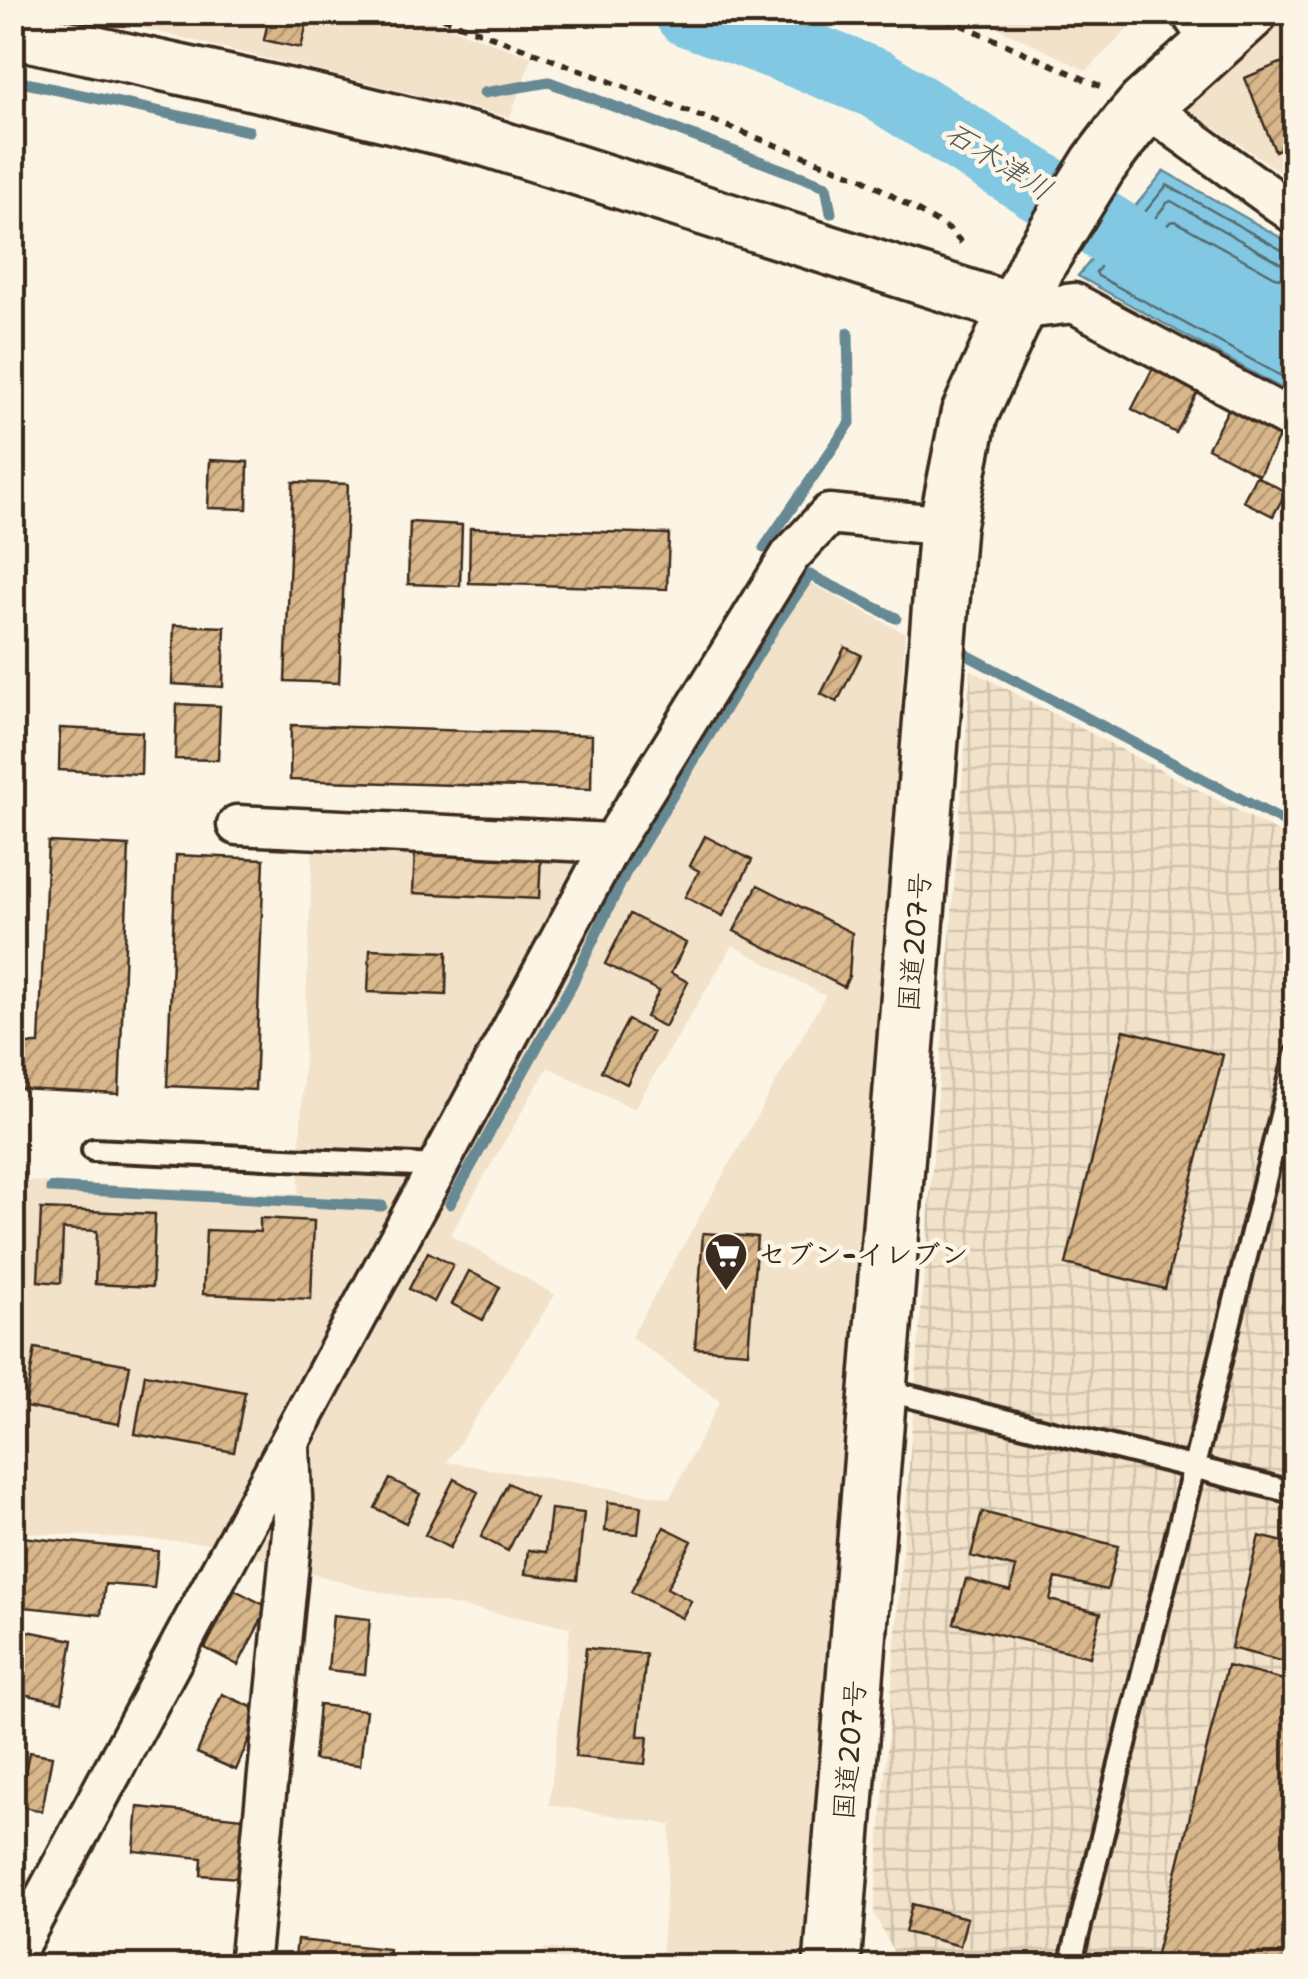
<svg xmlns="http://www.w3.org/2000/svg" width="1308" height="1979" font-family="'Shantell Sans','Klee One',sans-serif">
	<style>
		.built { fill: #f2e2ca; fill-rule: evenodd }
		.industrial { fill: url(#industrial-grid) }
		.water { fill: #82c8e3; stroke: #668994; stroke-width: 2.5 }
		.lines { fill: none; stroke-linecap: round; stroke-linejoin: round }
		.shore { stroke: #57696d; stroke-width: 2.5 }
		.stream { stroke: #668994; stroke-width: 11 }
		.river { stroke: #82c8e3; stroke-width: 70 }
		.building { fill: url(#building-hatch); stroke: #3b2a1e; stroke-width: 2.5 }
		.service-casing { stroke: #3b2a1e; stroke-width: 28 }
		.minor-casing { stroke: #3b2a1e; stroke-width: 45 }
		.tertiary-casing { stroke: #3b2a1e; stroke-width: 55 }
		.trunk-casing { stroke: #3b2a1e; stroke-width: 62 }
		.path { stroke: #3b2a1e; stroke-width: 6; stroke-dasharray: 8 8; stroke-linecap: butt }
		.service { stroke: #fcf5e5; stroke-width: 20 }
		.minor { stroke: #fcf5e5; stroke-width: 38 }
		.tertiary { stroke: #fcf5e5; stroke-width: 48 }
		.trunk { stroke: #fcf5e5; stroke-width: 55 }
		.labels { text-anchor: middle; dominant-baseline: central; stroke-width: 9; stroke-linejoin: round; paint-order: stroke }
		.street-label { font-size: 28px; fill: #3b2a1e; stroke: #fcf5e5 }
		.poi-label { font-size: 28px; font-weight: bold; fill: #3b2a1e; stroke: #fcf5e5; text-anchor: start }
		.water-label { font-size: 30px; font-style: italic; fill: #505959; stroke: #fcf5e5 }
	</style>
	<defs>
		<pattern id="industrial-grid" width="8" height="8" patternUnits="userSpaceOnUse" patternTransform="scale(2.5)"><rect width="8" height="8" fill="#f2e2ca"/><path d="M0 4h8M4 0v8" fill="none" stroke="#d0c2ad"/></pattern>
		<pattern id="building-hatch" width="6" height="6" patternUnits="userSpaceOnUse" patternTransform="scale(2.5)"><rect width="6" height="6" fill="#d9b78b"/><path d="M-1 1l2-2M0 6l6-6M5 7l2-2" fill="none" stroke="#b19571"/></pattern>
	</defs>
	<rect width="100%" height="100%" fill="#fcf5e5"/>
	<filter id="ink" filterUnits="userSpaceOnUse"><feTurbulence type="fractalNoise" baseFrequency=".01" numOctaves="2"/><feDisplacementMap in="SourceGraphic" scale="20" xChannelSelector="R" yChannelSelector="G"/><feConvolveMatrix kernelMatrix="1 2 1 2 8 2 1 2 1" color-interpolation-filters="sRGB"/></filter>
	<g filter="url(#ink)">
		<path class="built" d="M126,12L411,13L532,57L510,117L124,24Z
			M969,13H1155L1132,25L1087,71Z
			M1279,13H1295V182L1178,102L1220,60Z
			M765,559L905,633L881,1016L838,1569L801,1966H544V1948L661,1958L671,1825L549,1805L570,1627L365,1589L209,1543L13,1532L12,1345L25,1181L298,1194L314,815L604,832ZM733,945L825,996L631,1337L720,1401L670,1498L447,1462L555,1295L450,1235L548,1067L634,1109Z"/>
		<path class="industrial" d="M971,670L1295,841V1966H941L895,1955L874,1914Z
			M13,1180L25,1181L13,1345L12,1180Z"/>
		<path class="water" d="M1164,171L1295,246V396L1078,276Z"/>
		<g class="lines">
			<path class="shore" d="M1296,254L1287,253L1167,185L1096,272L1098,276L1296,384
				M1296,266L1282,264L1171,201L1167,203L1115,268L1118,273L1296,370
				M1296,281L1275,277L1175,221L1170,222L1138,263L1141,268L1296,353"/>
			<path class="stream" d="M12,80L249,131
				M484,93L549,82L826,186L831,213
				M764,548L850,423L848,333
				M965,654L1296,828
				M51,1188L382,1206
				M450,1204L572,984L625,874L776,625L810,575L896,618"/>
			<path class="river" d="M689,12L739,30L877,84L1209,293L1296,340"/>
		</g>
		<path class="building" d="M270,12L308,19L301,48L264,40Z
			M1292,58L1296,66V142L1275,151L1245,78Z
			M1154,366L1199,390L1176,433L1132,409Z
			M1230,406L1281,433L1259,475L1208,448Z
			M210,460L248,462L247,509L208,508Z
			M1256,476L1286,492L1273,516L1243,501Z
			M293,482L348,484L339,683L285,681Z
			M410,522L462,525L460,586L408,584Z
			M470,528L669,534L667,589L469,583Z
			M174,625L225,627L223,687L172,684Z
			M845,647L861,655L837,702L821,694Z
			M177,704L220,706L218,760L175,759Z
			M291,725L592,735L591,789L290,780Z
			M60,728L142,732L141,774L59,770Z
			M705,836L752,860L723,916L685,897L699,871L690,866Z
			M48,842L129,846L119,1094L20,1089L22,1044H39Z
			M415,848L541,853L539,899L413,893Z
			M176,855L264,859L255,1090L167,1086Z
			M758,885L852,933L849,976L844,987L734,931Z
			M630,914L686,943L671,973L688,982L665,1027L646,1017L659,991L605,964Z
			M370,949L447,952L446,995L368,992Z
			M628,1020L652,1033L627,1084L601,1071Z
			M1124,1030L1223,1055L1165,1289L1066,1264Z
			M41,1209L155,1214L152,1287L95,1284L97,1231L63,1229L61,1283L38,1281Z
			M260,1218L314,1221L311,1299L203,1294L206,1230L260,1232Z
			M703,1233L757,1237L748,1352L695,1348Z
			M1296,1251V1311L1282,1307Z
			M428,1252L453,1265L434,1302L409,1289Z
			M469,1271L500,1287L483,1320L452,1304Z
			M35,1348L130,1365L119,1424L25,1407Z
			M145,1374L245,1392L234,1452L135,1434Z
			M390,1479L420,1494L406,1523L375,1508Z
			M454,1479L478,1492L450,1548L425,1535Z
			M508,1483L535,1497L508,1551L481,1537Z
			M608,1502L641,1506L638,1534L605,1531Z
			M551,1509L584,1513L577,1580L525,1574L528,1550L546,1552Z
			M982,1512L1118,1546L1107,1590L1056,1578L1050,1600L1101,1613L1090,1657L954,1623L966,1579L1010,1591L1016,1568L971,1556Z
			M664,1527L692,1541L667,1588L691,1601L682,1618L631,1592Z
			M1259,1536L1296,1545V1665L1231,1648Z
			M21,1537L158,1551L154,1588L105,1584L101,1615L14,1606Z
			M235,1590L268,1607L238,1665L205,1648Z
			M333,1615L370,1619L365,1674L328,1670Z
			M12,1628L73,1640L62,1702L12,1692Z
			M586,1648L646,1654L638,1736H648L645,1764L575,1757Z
			M1227,1666L1296,1683V1966H1153Z
			M222,1694L261,1711L236,1770L197,1753Z
			M319,1705L366,1710L360,1765L314,1760Z
			M29,1752L52,1756L42,1811L19,1806Z
			M138,1807L244,1818L238,1878L201,1875L202,1858L134,1851Z
			M912,1904L967,1918L960,1946L905,1932Z
			M297,1940L389,1949L387,1966H294Z
			M417,1953L523,1964L522,1966H415Z"/>
		<g class="lines">
			<g class="service-casing">
				<path id="service" d="M93,1150L437,1166
					M880,1389L1296,1493
					M1070,1966L1296,1055"/>
			</g>
			<g class="minor-casing">
				<path id="minor" d="M1190,12L1212,44
					M1145,106L1296,215
					M1018,310L1074,303L1296,422
					M237,825L612,843
					M12,1958L612,843L790,556L829,514L947,526
					M249,1966L293,1522L290,1447"/>
			</g>
			<g class="tertiary-casing">
				<path id="tertiary" d="M12,33L314,99L488,142L1018,310"/>
			</g>
			<g class="trunk-casing">
				<path id="trunk" d="M832,1966L947,526L969,415L1039,261L1099,164L1127,127L1145,106L1249,12"/>
			</g>
			<path class="path" d="M428,12L862,178L950,230L966,248
				M932,12L1100,86"/>
			<use href="#service" class="service"/>
			<use href="#minor" class="minor"/>
			<use href="#tertiary" class="tertiary"/>
			<use href="#trunk" class="trunk"/>
		</g>
	</g>
	<defs>
		<g id="supermarket-pin" transform="scale(2.25)"><path d="M0 17L-7.5 6A9.5 9.5 0 1 1 7.5 6Z" fill="#3b2a1e" stroke="#fcf5e5"/><path d="M-6-5.5h2.5l.6 2H6L4.5 2H-2.5L-4.4-4H-6ZM-1.5 3.2a1.3 1.3 0 1 0 .1 0ZM3 3.2a1.3 1.3 0 1 0 .1 0Z" fill="#fff"/></g>
	</defs>
	<g fill-rule="evenodd">
		<use href="#supermarket-pin" x="726" y="1254"/>
	</g>
	<g class="labels">
		<g class="street-label">
			<text transform="translate(914 942) rotate(-85)">国道207号</text>
			<text transform="translate(849 1750) rotate(-85)">国道207号</text>
		</g>
		<g class="poi-label">
			<text x="758" y="1254">セブン-イレブン</text>
		</g>
		<g class="water-label">
			<text transform="translate(999 161) rotate(32)">石木津川</text>
		</g>
	</g>
	<rect width="1308" height="1979" fill="none" stroke="#fcf5e5" stroke-width="50"/>
	<rect x="25" y="25" width="1258" height="1929" fill="none" stroke="#3b2a1e" stroke-width="4" filter="url(#ink)"/>
</svg>
